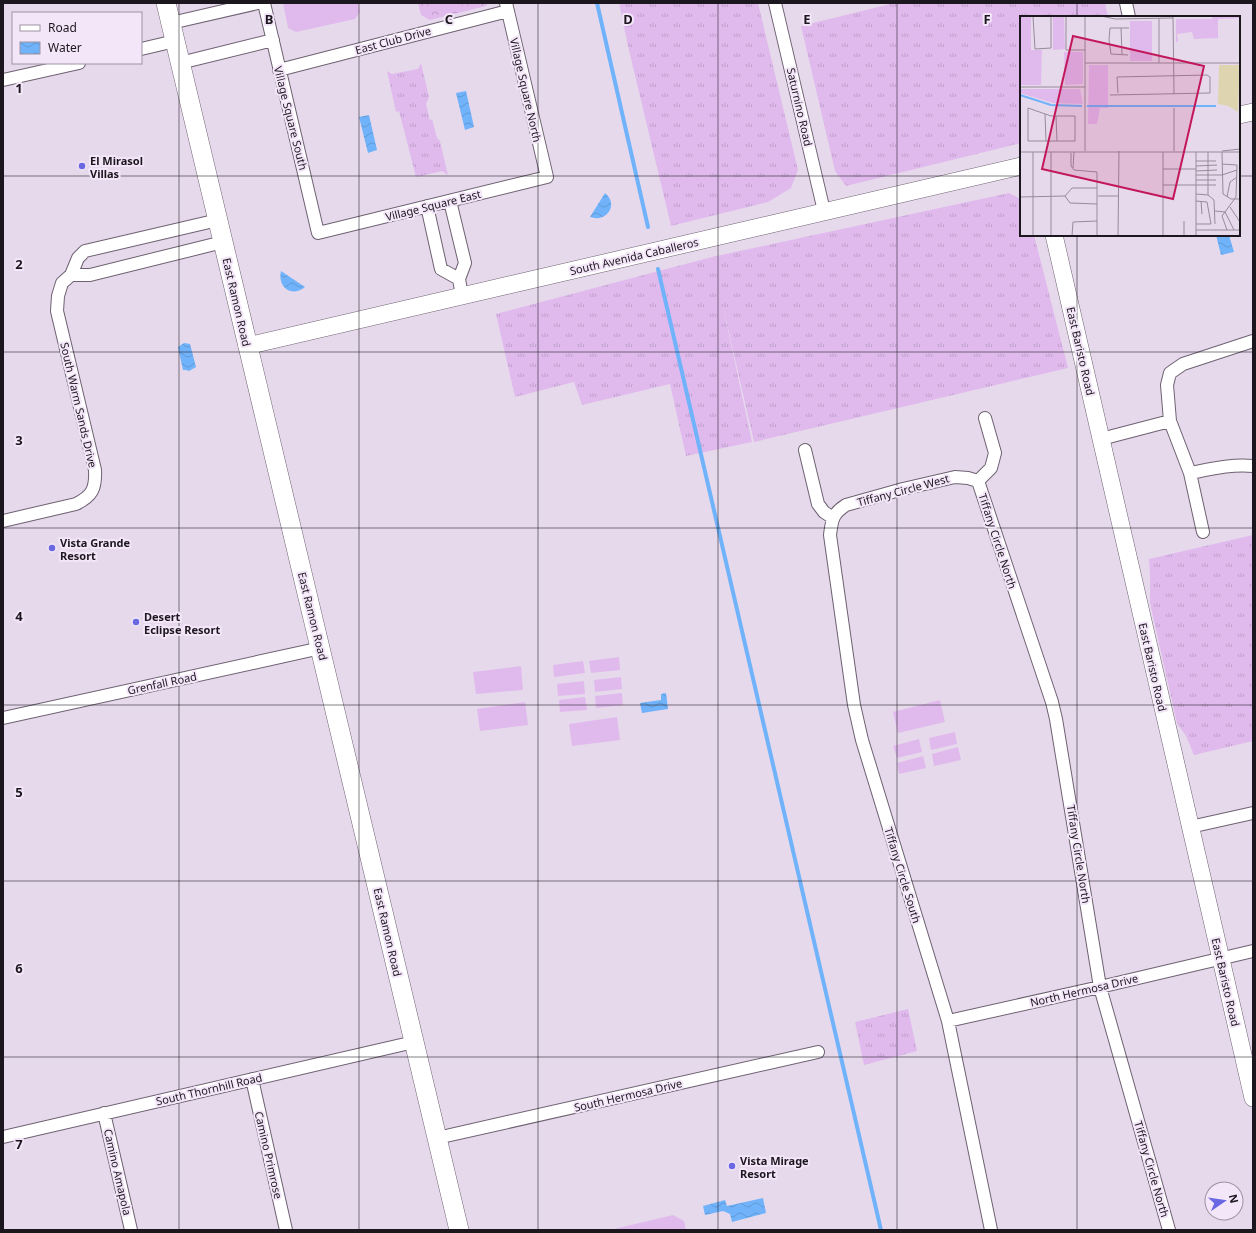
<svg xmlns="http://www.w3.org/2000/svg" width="1256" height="1233" font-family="'Noto Sans',sans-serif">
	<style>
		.grass { fill: url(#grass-tufts) }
		.park { fill: url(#park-crowns) }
		.pitch { fill: #e0baed }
		.water { fill: url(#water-waves) }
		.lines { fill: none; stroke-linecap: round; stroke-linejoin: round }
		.stream { stroke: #70b3fa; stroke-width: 4 }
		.street-casing { stroke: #6e6272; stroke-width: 14 }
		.secondary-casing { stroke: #6e6272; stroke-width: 18 }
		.primary-casing { stroke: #6e6272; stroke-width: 20 }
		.street { stroke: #fff; stroke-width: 12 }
		.secondary { stroke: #fff; stroke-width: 17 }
		.primary { stroke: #fff; stroke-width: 19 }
		.grid { fill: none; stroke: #1c171e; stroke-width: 1; stroke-opacity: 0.55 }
		.poi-dot { fill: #6968e2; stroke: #f4e6f9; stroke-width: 1.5 }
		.labels { text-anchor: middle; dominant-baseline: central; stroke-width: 4; stroke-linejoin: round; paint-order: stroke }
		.street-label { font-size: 11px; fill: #1c171e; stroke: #f4e6f9 }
		.poi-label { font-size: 11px; font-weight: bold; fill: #1c171e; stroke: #f4e6f9; text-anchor: start }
		.inset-river { fill: none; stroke: #70b3fa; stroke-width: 2 }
		.inset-road { fill: none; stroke: #968b9a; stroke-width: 1 }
		.view { fill: #c2185b; fill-opacity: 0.15; stroke: #c2185b; stroke-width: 2 }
		.inset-edge { fill: none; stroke: #1c171e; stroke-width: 2 }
		.grid-label { font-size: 13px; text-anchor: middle; font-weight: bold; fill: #1c171e; stroke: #f4e6f9; stroke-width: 4; stroke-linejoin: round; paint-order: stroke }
	</style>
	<defs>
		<pattern id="grass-tufts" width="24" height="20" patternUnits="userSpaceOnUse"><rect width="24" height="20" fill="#e0baed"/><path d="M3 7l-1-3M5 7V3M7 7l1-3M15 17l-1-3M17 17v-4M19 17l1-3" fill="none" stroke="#c09fcb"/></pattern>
		<pattern id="park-crowns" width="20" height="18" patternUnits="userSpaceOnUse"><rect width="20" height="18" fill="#e0baed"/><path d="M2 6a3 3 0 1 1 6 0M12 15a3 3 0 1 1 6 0" fill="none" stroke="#c09fcb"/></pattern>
		<pattern id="water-waves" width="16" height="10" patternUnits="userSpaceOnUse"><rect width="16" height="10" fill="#70b3fa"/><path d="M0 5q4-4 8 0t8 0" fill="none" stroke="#6099d6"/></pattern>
	</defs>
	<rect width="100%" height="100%" fill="#e7d9ec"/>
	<path class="grass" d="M619,3H758L798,170L791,188L768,202L671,226L628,46Z
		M894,3H1105L1108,17H1021V143L846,186L835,171L801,26Z
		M421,63L429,97L426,104L430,121L432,119L437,138L440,141L448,175L442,171L416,177L399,111L396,112L387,71L392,74L418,69Z
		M1009,193L1021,199V235H1034L1068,368L754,442L722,302L752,442L686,456L670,384L582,405L574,382L515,397L496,314L712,257Z
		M1253,535V741L1194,755L1186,736L1177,723L1150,603V575L1149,559Z
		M908,1009L917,1051L864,1065L855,1022Z"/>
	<path class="park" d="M418,3H488L486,6L430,20L421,15Z"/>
	<path class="pitch" d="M283,3H358L360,12L355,19L296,32L288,28Z
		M430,3H469L432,12Z
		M619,657L620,670L591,673L589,661Z
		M583,661L585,673L554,677L553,665Z
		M521,666L523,690L476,694L473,672Z
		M621,677L622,689L595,692L594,680Z
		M584,681L585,694L558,696L557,684Z
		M622,693L623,705L596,708L595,696Z
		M585,697L587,710L560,712L559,700Z
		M940,700L945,722L898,733L893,712Z
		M525,702L528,725L480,731L477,709Z
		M617,717L620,740L572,746L569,724Z
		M955,732L957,744L931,750L929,738Z
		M919,739L922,752L897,758L893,746Z
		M958,747L961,760L934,766L932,754Z
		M923,756L926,768L899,774L897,763Z
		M673,1215L684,1221L686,1230H614V1229Z"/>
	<path class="water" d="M466,91L474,127L465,130L456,93Z
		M369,115L377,150L368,153L359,117Z
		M605,193C619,204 607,223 590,217Z
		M1216,235H1229L1234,252L1221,255Z
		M281,271L305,287C292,298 277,287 281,271Z
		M184,343L190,344L196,367L189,371L186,370H183L178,347Z
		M666,693L668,709L642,713L640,703L661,700V694Z
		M763,1198L766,1213L732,1222L730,1214L723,1211L705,1215L703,1206L725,1200L727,1206Z"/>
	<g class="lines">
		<path class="stream" d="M597,3L648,227
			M658,269L881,1230"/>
		<g class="street-casing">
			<path id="street" d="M264,3L318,233L547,177L506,3
				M775,3L824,211
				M1126,3L1129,17
				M171,23L258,3
				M141,49L175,41
				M180,63L273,40
				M279,70L508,11
				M3,80L79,63
				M450,201L465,263L459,279L462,296
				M427,206L441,269L459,279
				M71,275H90L223,242
				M1101,439L1170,421
				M805,450L818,504L824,512L833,518
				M1190,473C1211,469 1231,464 1253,466
				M978,481L968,478L955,477L903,489L846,505C832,514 832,520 830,535L854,705L862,740L948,1021L991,1230
				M978,481L1052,702L1056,719L1100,987L1169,1230
				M978,481L991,468L995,453L985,418
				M3,521L76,504C92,496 96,489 95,470L57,311L58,296L62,283L71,275L78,258L85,251L218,220
				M1203,532L1190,473L1170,421L1167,385L1170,373L1183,364L1253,341
				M3,718L321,648
				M1190,827L1253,813
				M948,1021L1100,987L1253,951
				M252,1079L286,1230
				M104,1113L131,1230
				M3,1137L414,1042
				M437,1138L818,1052"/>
		</g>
		<g class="secondary-casing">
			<path id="secondary" d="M1239,115L1253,112
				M1054,235L1253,1098
				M247,346L1021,166"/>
		</g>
		<g class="primary-casing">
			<path id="primary" d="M166,3C263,412 362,821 459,1230"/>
		</g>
		<use href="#street" class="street"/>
		<use href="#secondary" class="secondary"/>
		<use href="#primary" class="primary"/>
	</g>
	<path class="grid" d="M179,3V1230M359,3V1230M538,3V1230M718,3V1230M897,3V1230M1077,3V17M3,176H1021M1239,176H1253M1077,235V1230M3,352H1253M3,528H1253M3,705H1253M3,881H1253M3,1057H1253"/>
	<g class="poi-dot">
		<circle cx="82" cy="166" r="4"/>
		<circle cx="52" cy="548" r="4"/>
		<circle cx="136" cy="622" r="4"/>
		<circle cx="732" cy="1166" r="4"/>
	</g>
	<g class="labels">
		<g class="street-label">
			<text transform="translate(393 40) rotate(-15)">East Club Drive</text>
			<text transform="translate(526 90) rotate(77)">Village Square North</text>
			<text transform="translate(800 107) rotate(77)">Saturnino Road</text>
			<text transform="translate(291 118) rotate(76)">Village Square South</text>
			<text transform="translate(433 205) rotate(-14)">Village Square East</text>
			<text transform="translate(634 256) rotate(-13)">South Avenida Caballeros</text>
			<text transform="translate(237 302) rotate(77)">East Ramon Road</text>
			<text transform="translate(1081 351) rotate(77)">East Baristo Road</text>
			<text transform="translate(79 405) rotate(77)">South Warm Sands Drive</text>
			<text transform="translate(903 490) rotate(-15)">Tiffany Circle West</text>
			<text transform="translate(998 541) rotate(72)">Tiffany Circle North</text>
			<text transform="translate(313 616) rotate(76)">East Ramon Road</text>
			<text transform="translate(1153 667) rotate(77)">East Baristo Road</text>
			<text transform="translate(162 683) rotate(-12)">Grenfall Road</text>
			<text transform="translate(1079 854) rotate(81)">Tiffany Circle North</text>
			<text transform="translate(903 875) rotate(73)">Tiffany Circle South</text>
			<text transform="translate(388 932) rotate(77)">East Ramon Road</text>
			<text transform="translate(1226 982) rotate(77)">East Baristo Road</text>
			<text transform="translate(1084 990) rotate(-13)">North Hermosa Drive</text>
			<text transform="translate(209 1089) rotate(-13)">South Thornhill Road</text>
			<text transform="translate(628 1095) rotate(-13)">South Hermosa Drive</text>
			<text transform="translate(269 1155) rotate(77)">Camino Primrose</text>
			<text transform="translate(1152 1169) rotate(74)">Tiffany Circle North</text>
			<text transform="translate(118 1172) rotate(77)">Camino Amapola</text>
		</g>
		<g class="poi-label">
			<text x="90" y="160">El Mirasol<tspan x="90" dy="13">Villas</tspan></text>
			<text x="60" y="542">Vista Grande<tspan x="60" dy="13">Resort</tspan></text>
			<text x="144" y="616">Desert<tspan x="144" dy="13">Eclipse Resort</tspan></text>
			<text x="740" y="1160">Vista Mirage<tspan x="740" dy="13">Resort</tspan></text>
		</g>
	</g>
	<g transform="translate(1020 16)">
		<rect width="220" height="220" fill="#e7d9ec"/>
		<path d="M0,0H11V34H22L21,69H0ZM33,0H44L45,33L33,34ZM193,0H220V2L198,3V22L174,23L172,16L157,18L158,26H156V3H192ZM110,5H132V45H110ZM44,36H63V68L45,69ZM69,49H88V92H80L77,108H68ZM0,73H60L63,88L33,87L0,77Z" fill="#e0baed"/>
		<path d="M199,49H220L218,96L208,90L198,88Z" fill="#ded5b0"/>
		<path class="inset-river" d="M0,79L31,89L62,90M67,90H196"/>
		<path class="inset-road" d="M13,0L15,33L31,32V0M46,0V34H65M65,0V135M81,0L95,3L153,2M153,0L154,78M165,0H184M139,2V47M101,12L102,38M108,39L91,38L89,24L90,12H109M65,47H220M97,61L98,77M0,71H65M90,79L190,77V61L187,59L97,61M8,92L31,100H55V125H8ZM25,98L26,125M36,100L37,125M154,135V92M202,135L220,133M0,136H220M176,136V220M202,136L203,178L211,183H220M51,137V150L54,154L77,156V220M176,145H196M202,148L217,149L216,181L202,200L207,214M176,150L197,149M53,152L54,136M143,153H176M176,155L197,154M176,159H202L217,154M176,164H196M143,169H196M176,178L188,179L194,184L195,208M188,179V136M45,180L52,172H77M45,180L50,187L77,188M78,180H98M0,181L45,180M207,181L210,166L217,161M176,185L187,186L191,208M181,185L182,198M210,191L220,206M195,195L205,196L214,214M164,205V220M176,208H191M176,214H220M13,220V136M31,220V136M52,220L53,206L77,205M98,220L99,135M143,220V136"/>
		<path class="view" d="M53,20L184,50L153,183L22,153Z"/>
		<rect width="220" height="220" class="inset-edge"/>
	</g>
	<g class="grid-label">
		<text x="269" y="24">B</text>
		<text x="449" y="24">C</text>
		<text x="628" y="24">D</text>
		<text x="807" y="24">E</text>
		<text x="987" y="24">F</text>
		<text x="19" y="93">1</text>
		<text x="19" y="269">2</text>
		<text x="19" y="445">3</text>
		<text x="19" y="621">4</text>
		<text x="19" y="797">5</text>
		<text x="19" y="973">6</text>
		<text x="19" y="1149">7</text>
	</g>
	<rect width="1256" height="1233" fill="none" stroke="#1c171e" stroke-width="8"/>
	<rect x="12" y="12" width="130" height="52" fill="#f4e6f9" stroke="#9e93a1"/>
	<rect x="20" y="25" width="20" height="6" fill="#ffffff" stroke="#9e93a1"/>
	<text x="48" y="32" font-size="12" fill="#1c171e">Road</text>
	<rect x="20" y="42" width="20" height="12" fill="url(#water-waves)" stroke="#9e93a1"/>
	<text x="48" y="52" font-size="12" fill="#1c171e">Water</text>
	<g transform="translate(1224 1201) rotate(77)"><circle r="19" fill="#f4e6f9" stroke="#9e93a1"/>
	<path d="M0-3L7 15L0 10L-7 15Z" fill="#6968e2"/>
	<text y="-6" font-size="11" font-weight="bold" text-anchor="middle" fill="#1c171e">N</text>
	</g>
</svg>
